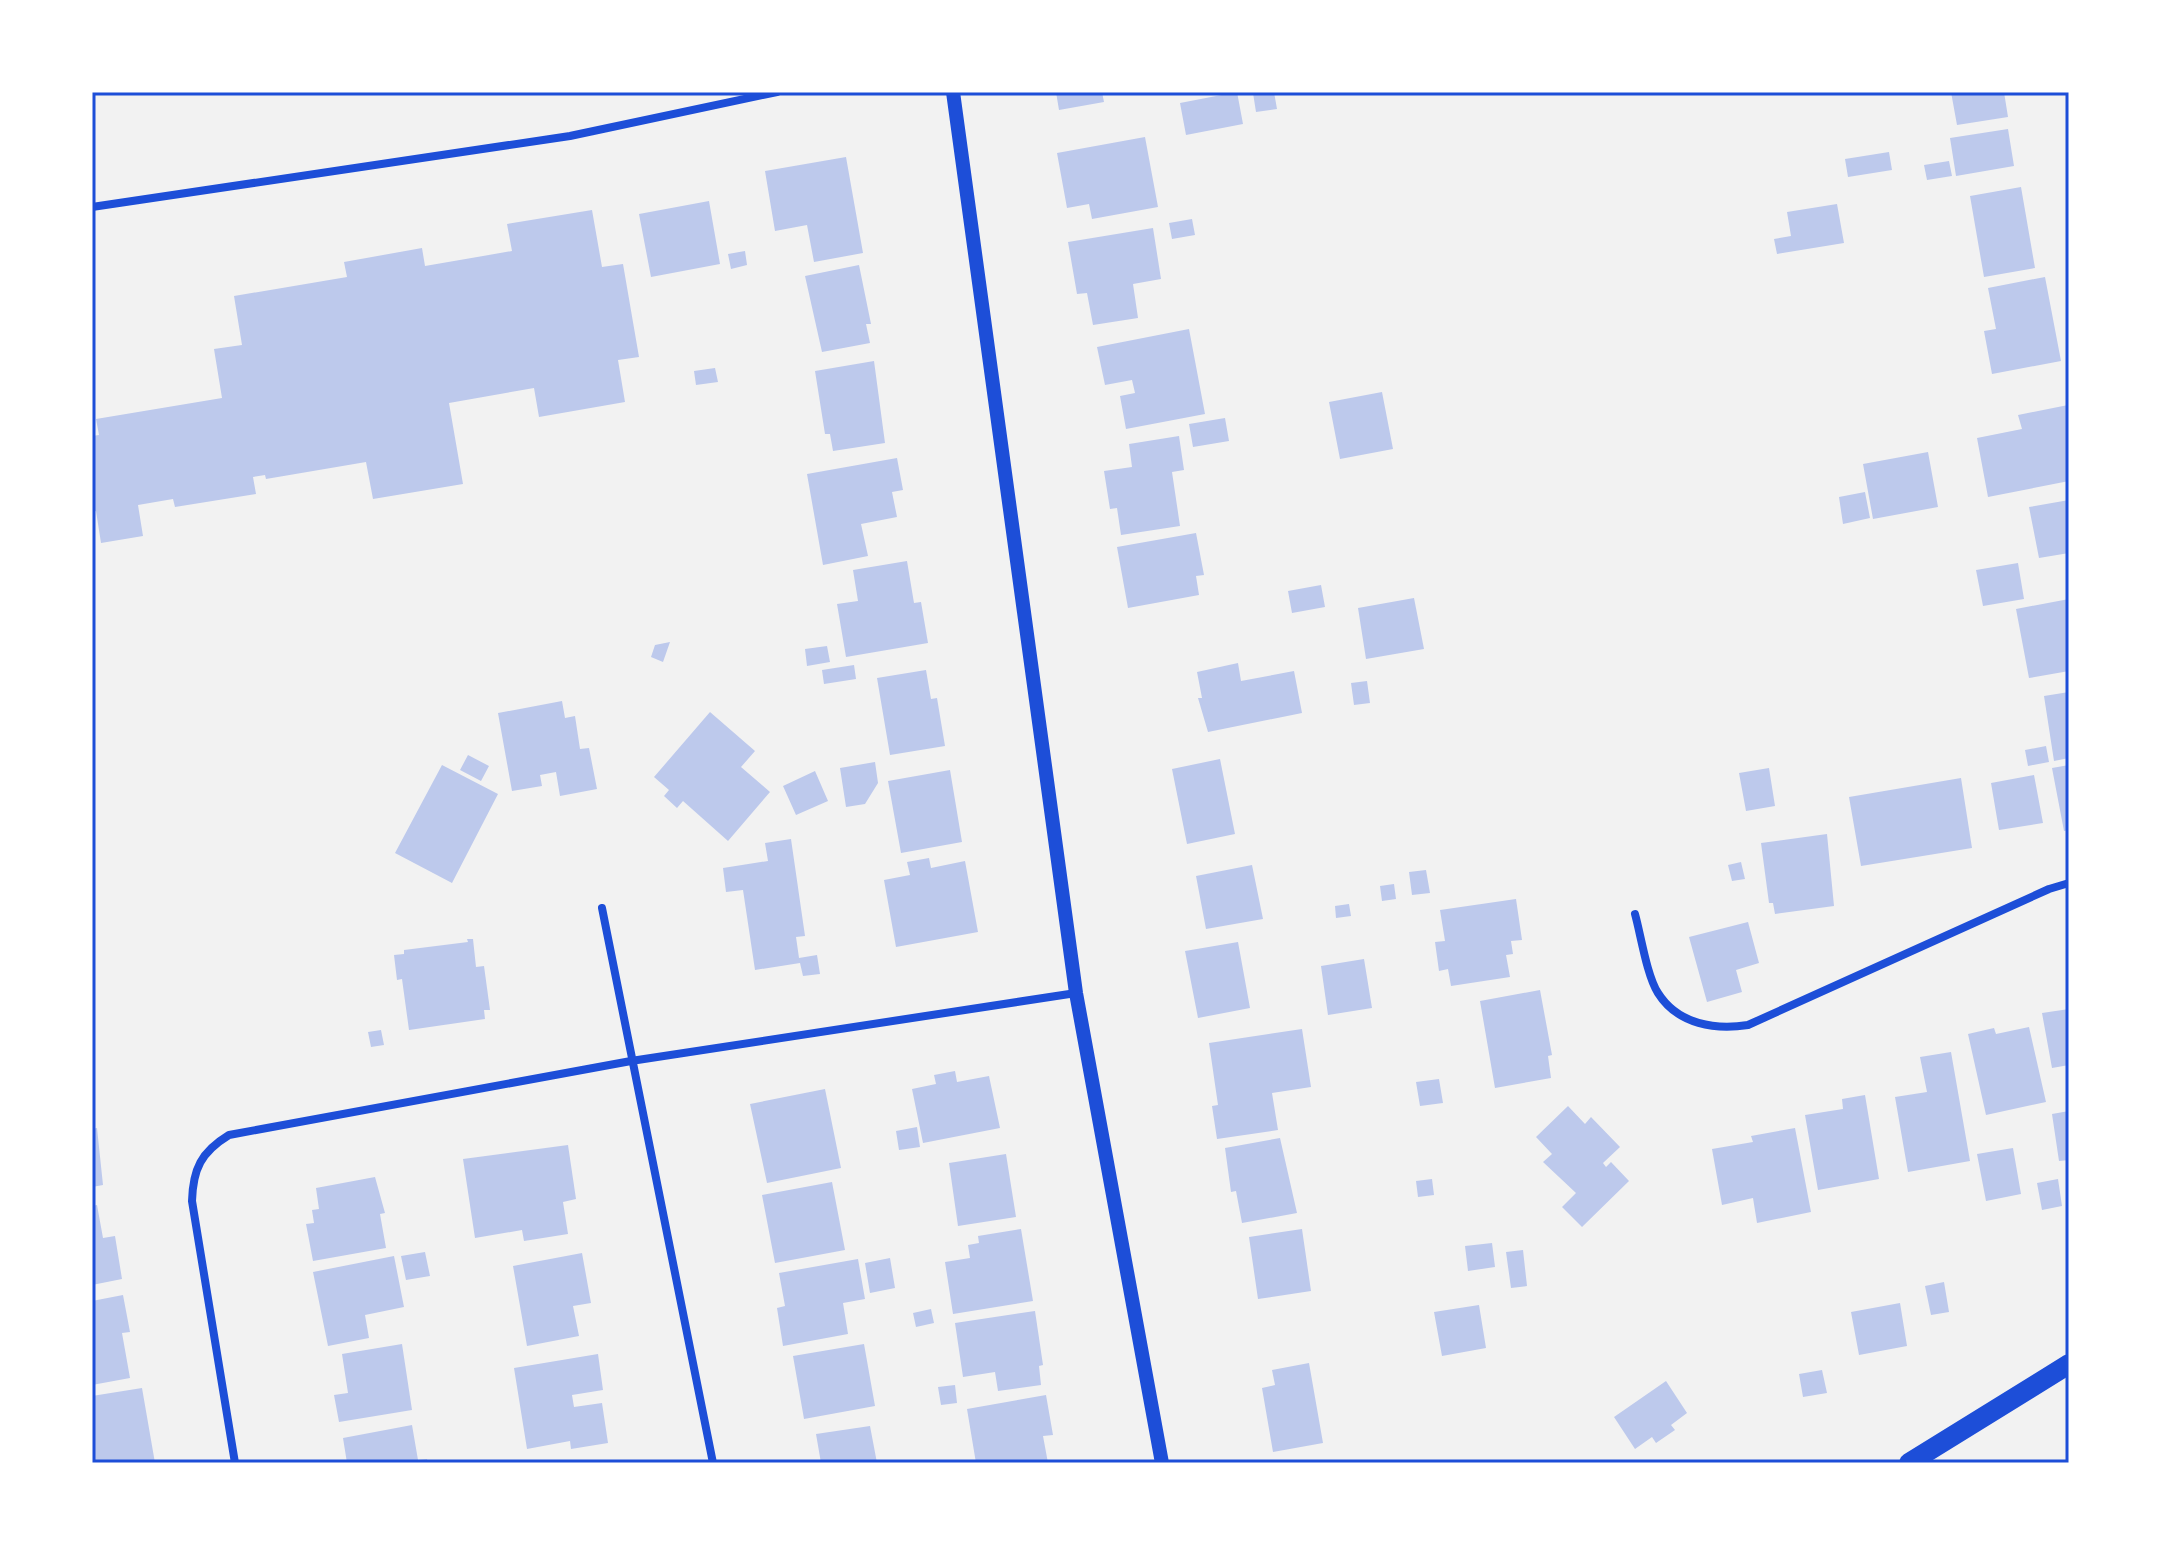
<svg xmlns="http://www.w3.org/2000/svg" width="2161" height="1555" font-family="'Libre Baskerville',serif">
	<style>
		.building { fill: #bdc9ec }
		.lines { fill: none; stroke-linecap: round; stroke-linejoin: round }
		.minor { stroke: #1d4ed8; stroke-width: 8 }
		.tertiary { stroke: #1d4ed8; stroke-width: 14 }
		.primary { stroke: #1d4ed8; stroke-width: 20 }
		.neatline { fill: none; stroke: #1d4ed8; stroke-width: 3 }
	</style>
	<rect width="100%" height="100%" fill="#f2f2f2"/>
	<path class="building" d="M1056,92H1102L1104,102L1059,110Z
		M1237,92L1243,124L1186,135L1180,103Z
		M1274,92L1277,109L1256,112L1253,93Z
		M1951,92H2004L2008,117L1957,125Z
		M2008,129L2014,166L1956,176L1950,138Z
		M1145,137L1158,207L1092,219L1089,204L1067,208L1057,153Z
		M1889,152L1892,170L1848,177L1845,159Z
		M846,157L863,253L814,262L807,225L775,231L765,171Z
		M1949,161L1952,176L1927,180L1924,165Z
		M2021,187L2035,268L1984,277L1970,196Z
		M709,201L720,264L651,277L639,214Z
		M1837,204L1844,243L1777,254L1774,239L1791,236L1787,212Z
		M592,210L602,267L623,264L639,357L618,360L625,402L539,417L534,388L449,403L463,484L373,499L366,462L266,479L265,475L253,477L256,494L175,507L173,499L138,505L143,536L101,543L96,511L92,512V436L99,435L96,419L222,398L214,349L242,345L234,296L347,277L344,262L422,248L425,266L512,251L507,224Z
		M1192,219L1195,235L1172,239L1169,223Z
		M1153,228L1161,279L1133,284L1138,318L1093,325L1087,293L1077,294L1068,242Z
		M745,251L747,265L731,269L728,254Z
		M859,265L871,324H866L870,343L822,352L805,276Z
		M2045,277L2061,361L1992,374L1984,331L1996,329L1988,288Z
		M1189,329L1205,414L1126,429L1120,396L1135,393L1132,380L1105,385L1097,347Z
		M874,361L885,443L833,451L830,434H825L815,371Z
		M715,368L718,382L696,385L694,371Z
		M1382,392L1393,449L1340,459L1329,402Z
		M2068,405L2069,481L1988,497L1977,438L2022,429L2018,415Z
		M1225,418L1229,441L1193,447L1189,424Z
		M1179,436L1184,470L1172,472L1180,526L1121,535L1117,508L1110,509L1104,471L1132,467L1129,444Z
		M1928,452L1938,507L1873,519L1863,464Z
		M897,458L903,490L892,492L897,517L861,524L868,556L823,565L807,474Z
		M1865,492L1870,518L1843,524L1839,497Z
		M2069,500V553L2039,558L2029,507Z
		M1196,533L1204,575L1196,576L1199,595L1128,608L1117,547Z
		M907,561L914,603L921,602L928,643L846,657L837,604L858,601L853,570Z
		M2018,563L2024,599L1983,606L1976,570Z
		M1321,585L1325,607L1292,613L1288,591Z
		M1414,598L1424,649L1366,659L1358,608Z
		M2069,599V671L2029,678L2016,609Z
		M670,642L663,662L651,657L655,645Z
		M827,646L830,662L807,666L805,649Z
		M1238,663L1241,681L1294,671L1302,713L1208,732L1198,698H1202L1197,672Z
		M854,665L856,679L824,684L822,670Z
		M926,670L931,699L937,698L945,746L890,755L877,678Z
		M1367,681L1370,703L1354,705L1351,683Z
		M2069,692V758L2054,761L2044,696Z
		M562,701L565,718L575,716L580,749L589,748L597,789L560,796L556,772L540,775L542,786L512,791L498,713Z
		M710,712L755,751L741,767L770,792L728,841L683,801L677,808L664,796L669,790L654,777Z
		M2046,746L2049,762L2028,766L2025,750Z
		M468,755L489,766L481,781L460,770Z
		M1220,759L1235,834L1187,844L1172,769Z
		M875,762L878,783L865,804L846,807L840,768Z
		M442,765L498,794L452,883L395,853Z
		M2069,765V830L2064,831L2052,768Z
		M1769,768L1775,806L1746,811L1739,773Z
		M950,770L962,842L901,853L888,781Z
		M815,771L828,801L796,815L783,786Z
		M2034,775L2043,823L1999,830L1991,783Z
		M1961,778L1972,848L1861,866L1849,797Z
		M1827,834L1834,906L1775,914L1773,903H1769L1761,843Z
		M791,839L805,936L796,937L799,958L817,955L820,974L803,976L800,963L755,970L743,890L726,892L723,868L768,861L765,843Z
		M929,858L931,868L965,861L978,932L896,947L884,880L910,875L907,862Z
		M1741,862L1745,879L1732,881L1728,865Z
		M1252,865L1263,919L1206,929L1196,876Z
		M1426,870L1430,893L1412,895L1409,872Z
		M1394,884L1396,899L1382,901L1380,886Z
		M1516,899L1522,940L1511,941L1513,954L1506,955L1510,977L1451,986L1448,969L1439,971L1435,942L1445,941L1440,910Z
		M1349,904L1351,916L1336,918L1335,906Z
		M1748,922L1759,963L1736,970L1742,992L1707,1002L1689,937Z
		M467,939H473L476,967L484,966L490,1010H484L485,1019L409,1030L402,979L397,980L394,955L404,954V950L468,942Z
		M1238,942L1250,1008L1198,1018L1185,951Z
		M1364,959L1372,1008L1328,1015L1321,966Z
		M1540,990L1552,1055L1548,1056L1551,1078L1495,1088L1480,1001Z
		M2069,1009V1065L2052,1068L2042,1013Z
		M2029,1027L2046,1102L1986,1115L1968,1034L1994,1028L1996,1034Z
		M1302,1029L1311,1087L1272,1093L1278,1130L1217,1139L1212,1106L1218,1105L1209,1043Z
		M381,1030L384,1045L371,1047L368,1032Z
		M1951,1052L1970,1161L1908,1172L1895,1097L1927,1092L1920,1057Z
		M955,1071L957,1082L989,1076L1000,1128L923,1143L912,1089L936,1084L934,1075Z
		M1439,1079L1443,1103L1420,1106L1416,1082Z
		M825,1089L841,1168L767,1183L750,1104Z
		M1865,1095L1879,1179L1818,1190L1805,1115L1843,1109L1842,1099Z
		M1568,1106L1585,1124L1591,1117L1620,1147L1603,1163L1606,1167L1611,1162L1629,1181L1582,1227L1562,1207L1576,1193L1543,1162L1552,1154L1536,1137Z
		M2069,1111V1160L2059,1161L2052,1114Z
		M917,1127L920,1147L899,1150L896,1131Z
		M97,1128L103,1185L92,1187V1129Z
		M1795,1128L1811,1212L1757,1223L1753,1198L1722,1205L1712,1149L1753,1142L1751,1136Z
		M1280,1138L1297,1213L1242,1223L1236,1191L1231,1192L1225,1148Z
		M568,1145L576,1199L563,1202L568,1234L524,1241L522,1230L475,1238L463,1159Z
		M2013,1148L2021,1194L1986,1201L1977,1154Z
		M1006,1154L1016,1217L958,1226L949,1163Z
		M375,1177L385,1213L380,1214L386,1248L313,1261L306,1224L314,1223L312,1210L319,1209L316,1188Z
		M1432,1179L1434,1195L1418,1197L1416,1181Z
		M2058,1179L2062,1206L2042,1210L2037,1183Z
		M832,1182L845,1250L775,1263L762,1195Z
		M97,1205L103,1238L115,1236L122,1279L92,1285V1206Z
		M1021,1229L1033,1301L953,1314L945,1262L970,1258L968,1245L979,1243L978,1236Z
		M1302,1229L1311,1291L1258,1299L1249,1237Z
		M1492,1243L1495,1267L1468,1271L1465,1246Z
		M1523,1250L1527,1286L1511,1288L1506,1252Z
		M425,1252L430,1276L406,1280L401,1256Z
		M582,1253L591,1303L573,1306L579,1336L527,1346L513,1266Z
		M394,1256L404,1307L365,1315L369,1338L328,1346L313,1272Z
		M890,1258L895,1288L870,1293L865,1263Z
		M858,1259L865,1299L843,1303L848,1334L783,1346L777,1308L785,1306L779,1273Z
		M1944,1282L1949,1312L1931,1315L1925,1286Z
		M123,1295L130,1332L122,1333L130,1378L92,1385V1301Z
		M1900,1303L1907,1346L1859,1355L1851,1312Z
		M1479,1305L1486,1348L1442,1356L1434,1312Z
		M931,1309L934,1323L916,1327L913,1313Z
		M1035,1311L1043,1365L1039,1366L1041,1385L998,1391L995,1372L963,1377L955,1323Z
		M402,1344L412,1410L339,1422L334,1395L348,1393L342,1354Z
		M864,1344L875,1406L804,1419L793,1356Z
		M598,1354L603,1390L572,1395L574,1407L602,1403L608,1443L571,1449L570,1441L527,1449L514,1368Z
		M1309,1363L1323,1443L1273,1452L1262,1388L1275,1385L1272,1370Z
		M1822,1370L1827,1393L1803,1397L1799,1374Z
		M1666,1381L1687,1413L1671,1425L1675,1430L1656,1443L1652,1437L1635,1449L1614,1417Z
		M955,1385L957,1403L941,1405L938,1387Z
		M142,1388L155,1463H92V1396Z
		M1046,1395L1053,1435L1043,1436L1048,1463H976L967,1409Z
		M412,1425L418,1460L427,1459L428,1463H347L343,1438Z
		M870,1426L877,1463H821L816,1434Z"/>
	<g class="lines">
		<path class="minor" d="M92,207L570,136L777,92
			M602,908L713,1463
			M1635,914C1641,936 1647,976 1658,993C1678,1025 1716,1030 1748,1025L2049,889L2069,883
			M235,1463L192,1201C193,1169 201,1152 229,1135L631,1061L1076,993"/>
		<path class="tertiary" d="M953,92L1076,993L1162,1463"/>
		<path class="primary" d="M1909,1463L2069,1364"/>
	</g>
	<rect width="2161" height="1555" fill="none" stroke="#ffffff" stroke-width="188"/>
	<rect x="94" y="94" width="1973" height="1367" class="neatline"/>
</svg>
